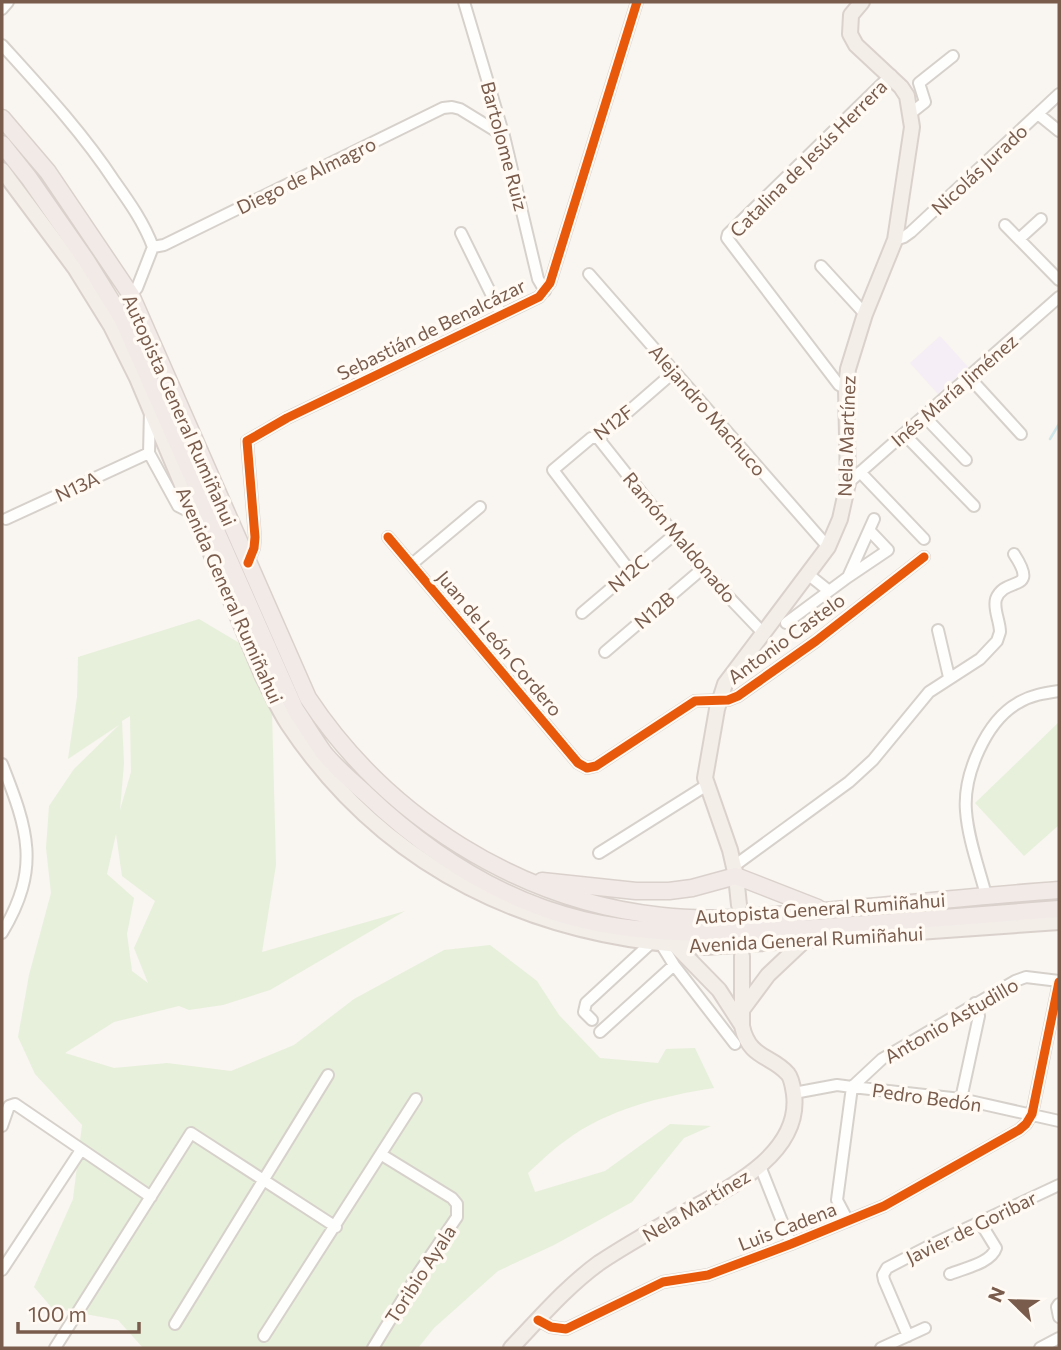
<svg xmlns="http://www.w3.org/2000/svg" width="1061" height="1350" font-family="Commissioner,sans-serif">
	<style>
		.education { fill: #f6eef6 }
		.green { fill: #e7f0db; fill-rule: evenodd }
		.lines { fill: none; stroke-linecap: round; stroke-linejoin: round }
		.stream { stroke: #d0e8ea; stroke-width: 2.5 }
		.minor-casing { stroke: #d7d1cb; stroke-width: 14 }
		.major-casing { stroke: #dad1cc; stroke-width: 18 }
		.highway-casing { stroke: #dad1cc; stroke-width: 19 }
		.minor { stroke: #fefefd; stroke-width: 10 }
		.major { stroke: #f3eee8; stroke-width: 14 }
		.highway { stroke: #f2eae7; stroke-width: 16 }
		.cycleway-casing { stroke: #fffaf3; stroke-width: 13 }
		.cycleway { stroke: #e8590c; stroke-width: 9 }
		.labels { text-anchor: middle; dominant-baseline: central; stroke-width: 7; stroke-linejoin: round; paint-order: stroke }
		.street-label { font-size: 19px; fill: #7a5c4d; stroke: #fffaf3 }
	</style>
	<rect width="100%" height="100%" fill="#f9f5f0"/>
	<path class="education" d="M940,336L968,367L938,394L910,363Z"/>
	<path class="green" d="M199,619L241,644L272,712L276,865L262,952L405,911L270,990L223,1005L189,1010L179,1006L114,1022L65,1053L114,1068L167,1063L231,1071L294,1045L354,999L444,950L490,945L537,981L559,1015L600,1058L658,1063L666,1049L695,1048L714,1088C663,1096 607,1109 565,1141C552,1150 540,1162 528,1173L535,1192L605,1171L670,1124L711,1126L684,1138L632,1202L554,1245L498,1271L434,1328L418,1348H143L118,1320L52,1308L34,1287L73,1199L82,1125L35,1074L18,1037L29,975L51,893L46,848L49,806L74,769L119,725L68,759L77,697L78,657ZM130,716L131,772L120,810L124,763L122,721ZM116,834L122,876L155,901L134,948L148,983L132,971L127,934L134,898L107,874Z
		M1059,722V825L1024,856L975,803Z"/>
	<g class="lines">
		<path class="stream" d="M1050,439L1059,424"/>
		<g class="minor-casing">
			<path id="minor" d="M464,2L504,136L538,279L545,291
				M2,9L8,2
				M2,45C42,89 82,132 115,182C130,203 144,223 153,247
				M911,113L925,102L919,83L953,56
				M1038,114L1059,131
				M1005,225L1059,280
				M461,233L501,314
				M1019,239L1041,219
				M895,240L904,237L911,232L1059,94
				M153,247L164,245L443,108L452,107L460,109L504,136
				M821,266L865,314
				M589,274L828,547
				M131,295L137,288L153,247
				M969,377L1021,434
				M846,389L839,385L727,238L728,234L891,75
				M150,411L149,453L178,506L194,514
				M924,416L966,460
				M904,434L974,506
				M598,438L702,569L764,634
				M860,472L924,539
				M848,483L1059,297
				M6,519L149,453
				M388,537L578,763L587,768L596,766L695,701L728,700L738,696L816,641L924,557
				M248,563L254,548L255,537L247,441L287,418L539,297L550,283L637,2
				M412,564L480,507
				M630,571L553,470L591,438H598L675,371
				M809,575L829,591
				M848,577L888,550L869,530
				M582,613L675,534
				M786,623L848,577L874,519
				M938,630L949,677
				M605,652L702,569
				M2,764C28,830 41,868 2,933
				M599,853L707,785
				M734,866L849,782L873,760L929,692L980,659L997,641L1000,632C1000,621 993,609 996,599C1005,575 1040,594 1014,554
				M986,895C979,868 968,839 966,811C963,775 986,721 1018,703C1031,695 1045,693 1059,691
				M661,944L674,965L735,1044
				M592,1020L584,1012L586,1003L651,943
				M600,1032L674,965
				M794,1093L837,1085L852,1087L961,1099L1059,1121
				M961,1099L979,1016L975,1003
				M2,1126L9,1106L15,1104L151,1197
				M760,1166L791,1244
				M848,1221L837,1200L852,1087L882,1059L1015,981L1026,977L1059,981
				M2,1270L81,1150
				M950,1274C965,1268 991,1263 996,1248L980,1222
				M1059,1304L1057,1307L1059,1317
				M538,1320L551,1327L566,1329L663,1282L708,1275L791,1244L884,1206L1019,1130L1026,1124L1032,1114L1059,982
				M175,1324L328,1075
				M264,1336L416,1099
				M908,1336L884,1280L883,1275L887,1268L933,1244L1059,1185
				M55,1348L191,1133L336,1227
				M373,1348L418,1274L457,1217V1204L452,1198L382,1155
				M881,1348L925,1328
				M1040,1348L1059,1338"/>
		</g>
		<g class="major-casing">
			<path id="major" d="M2,170L75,268L111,326L137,378L263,677C271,692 278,709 288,724C385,870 534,939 706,947L1059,922
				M739,905L736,876L730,850L705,778L717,709L725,684L828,547L840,519L848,483L846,389L848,369L865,314L895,240L912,127L907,96L901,87L856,45L850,34L851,15L862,2
				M675,945L719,990L741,1024
				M742,1010L768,975L804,941
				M511,1348C539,1319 566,1287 599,1263C623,1247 651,1231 676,1217C721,1192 802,1157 794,1094C793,1088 792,1079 788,1074C772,1055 749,1059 742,1026V956"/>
		</g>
		<g class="highway-casing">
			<path id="highway" d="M2,118L48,172L131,295L308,698C387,817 519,901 662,916C711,922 762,916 811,912C894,905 976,896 1059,890
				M2,144L29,178L86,260L122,318L295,709C305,724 314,739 324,753C336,768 352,781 366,794C427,852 500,900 583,920C633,932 686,933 736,934L1059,909
				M542,881L636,891H669L692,888L736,876L818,908"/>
		</g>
		<use href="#minor" class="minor"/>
		<use href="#major" class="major"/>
		<use href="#highway" class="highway"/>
		<g class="cycleway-casing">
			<path id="cycleway" d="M388,537L578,763L587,768L596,766L695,701L728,700L738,696L816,641L924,557
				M248,563L254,548L255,537L247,441L287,418L539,297L550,283L637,2
				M538,1320L551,1327L566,1329L663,1282L708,1275L791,1244L884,1206L1019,1130L1026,1124L1032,1114L1059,982"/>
		</g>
		<use href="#cycleway" class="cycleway"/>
	</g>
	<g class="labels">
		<g class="street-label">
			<text transform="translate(505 146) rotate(75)">Bartolome Ruiz</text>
			<text transform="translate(808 158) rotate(-45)">Catalina de Jesús Herrera</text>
			<text transform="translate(979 169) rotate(-43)">Nicolás Jurado</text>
			<text transform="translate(306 175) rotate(-26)">Diego de Almagro</text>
			<text transform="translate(431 329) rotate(-26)">Sebastián de Benalcázar</text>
			<text transform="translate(954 390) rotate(-41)">Inés María Jiménez</text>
			<text transform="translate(180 410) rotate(66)">Autopista General Rumiñahui</text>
			<text transform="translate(708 410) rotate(49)">Alejandro Machuco</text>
			<text transform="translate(613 422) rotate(-37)">N12F</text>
			<text transform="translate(846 436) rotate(-88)">Nela Martínez</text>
			<text transform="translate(77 486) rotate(-25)">N13A</text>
			<text transform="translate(680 537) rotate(50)">Ramón Maldonado</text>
			<text transform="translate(628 573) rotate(-40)">N12C</text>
			<text transform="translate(230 595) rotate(66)">Avenida General Rumiñahui</text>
			<text transform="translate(654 610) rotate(-40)">N12B</text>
			<text transform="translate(786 638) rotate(-36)">Antonio Castelo</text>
			<text transform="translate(500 643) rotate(50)">Juan de León Cordero</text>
			<text transform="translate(820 908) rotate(-4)">Autopista General Rumiñahui</text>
			<text transform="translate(806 939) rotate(-3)">Avenida General Rumiñahui</text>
			<text transform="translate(951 1020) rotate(-30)">Antonio Astudillo</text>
			<text transform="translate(927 1097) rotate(8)">Pedro Bedón</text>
			<text transform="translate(696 1205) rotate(-31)">Nela Martínez</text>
			<text transform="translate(787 1226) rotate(-21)">Luis Cadena</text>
			<text transform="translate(971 1227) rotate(-26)">Javier de Goribar</text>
			<text transform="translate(420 1274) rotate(-57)">Toribio Ayala</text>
		</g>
	</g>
	<rect width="1061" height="1350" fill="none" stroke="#7a5c4d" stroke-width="7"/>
	<g transform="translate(1012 1301) rotate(293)" stroke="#fffaf3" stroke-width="5" paint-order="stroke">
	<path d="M0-5L12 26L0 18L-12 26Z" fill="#7a5c4d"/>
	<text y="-10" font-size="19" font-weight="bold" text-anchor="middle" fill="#7a5c4d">N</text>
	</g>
	<path d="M18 1322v10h121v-10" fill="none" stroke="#7a5c4d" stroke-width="3.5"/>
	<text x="28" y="1322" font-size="21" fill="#7a5c4d" stroke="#fffaf3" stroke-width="5" paint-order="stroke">100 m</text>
</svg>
